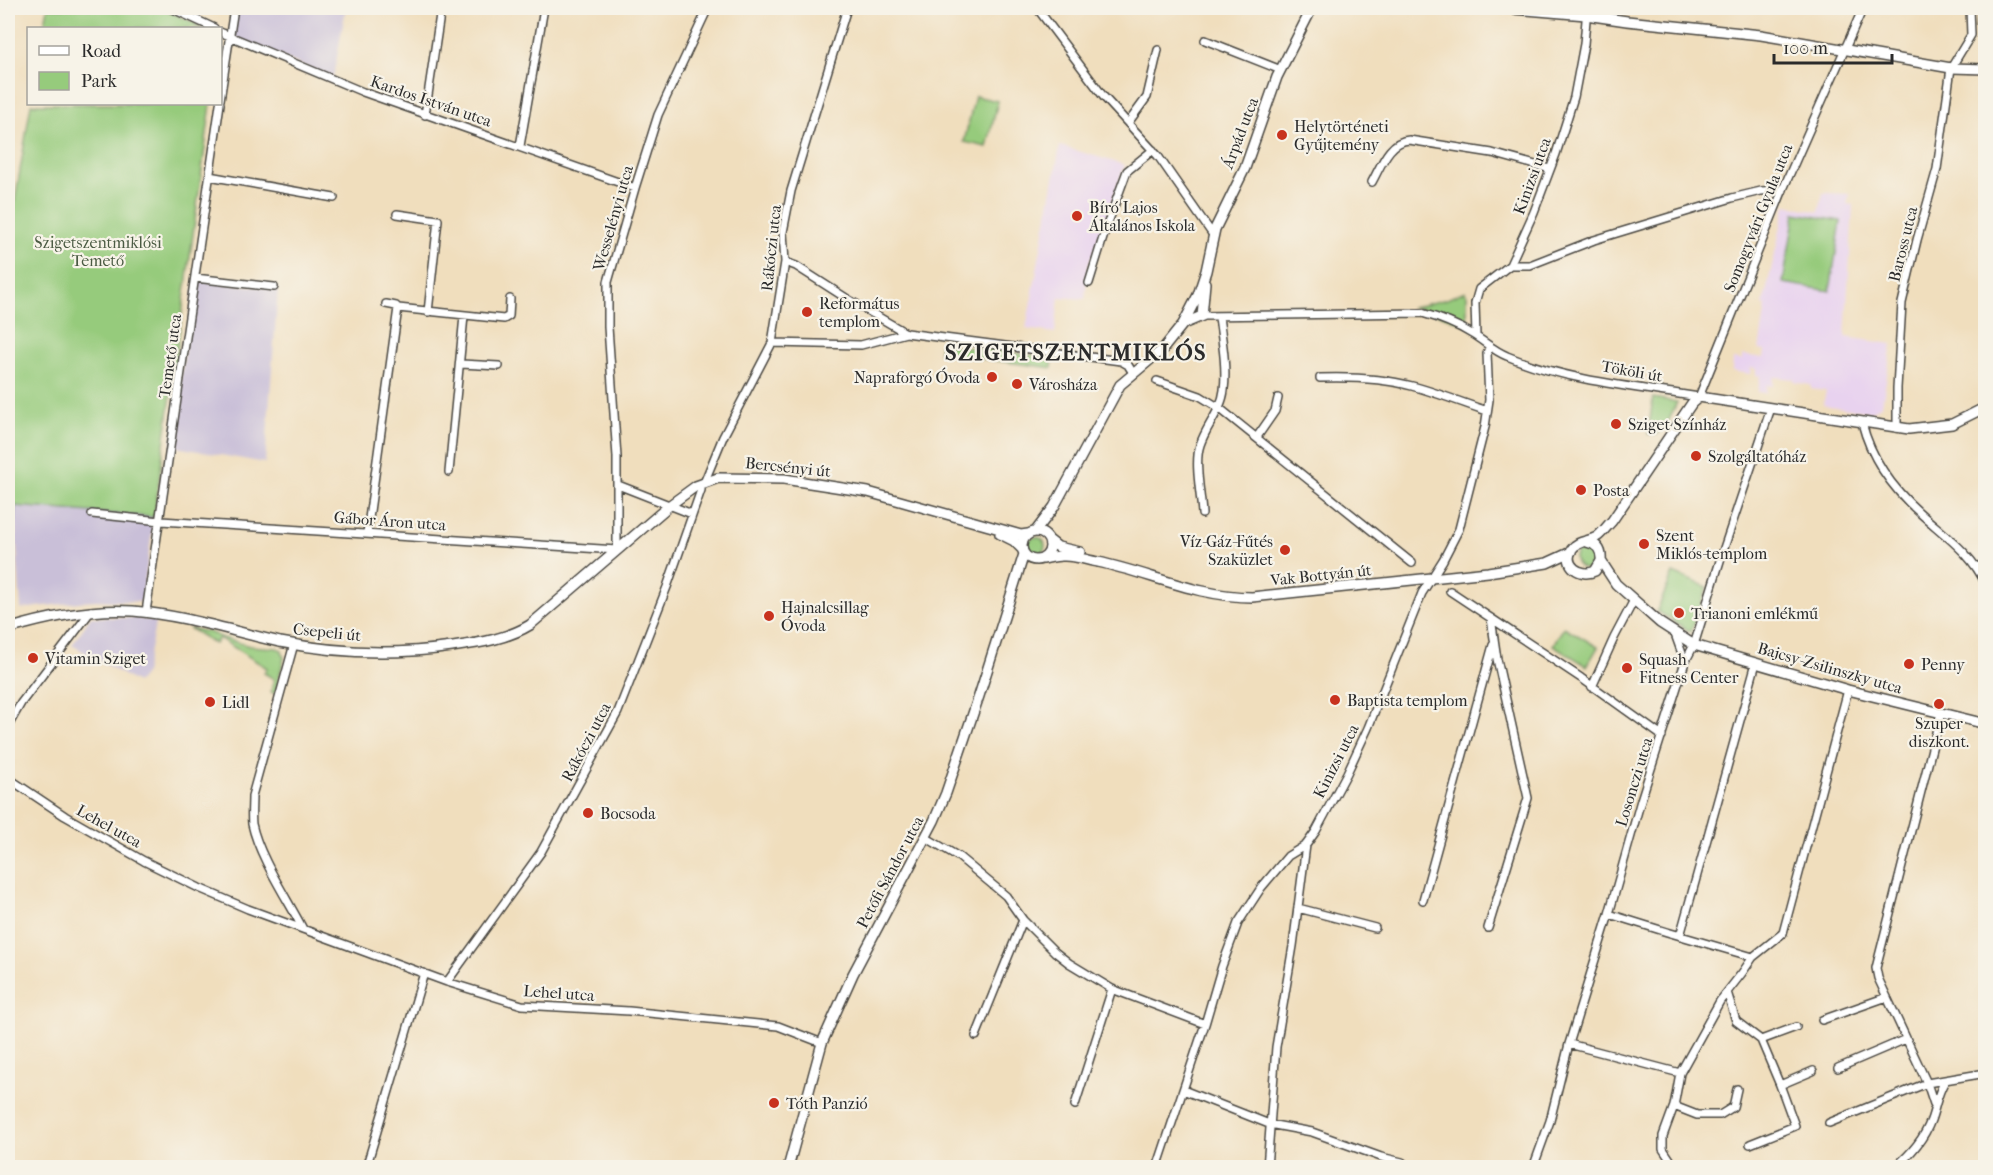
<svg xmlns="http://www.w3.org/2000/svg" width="1993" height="1175" font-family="'IM FELL French Canon',serif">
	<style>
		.built { fill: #e8d2ef }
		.industrial { fill: #c9bfd8 }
		.green { fill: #96cb7c; stroke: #607b54; stroke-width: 1.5 }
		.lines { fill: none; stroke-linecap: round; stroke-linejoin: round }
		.street-casing { stroke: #494641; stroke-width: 10 }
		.secondary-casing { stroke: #494641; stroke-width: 12 }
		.street { stroke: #fff; stroke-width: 7 }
		.secondary { stroke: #fff; stroke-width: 9 }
		.poi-dot { fill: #c8321e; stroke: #f7f3e8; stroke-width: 2 }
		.labels { text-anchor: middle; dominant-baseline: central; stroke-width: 4.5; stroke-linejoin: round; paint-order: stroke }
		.street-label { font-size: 16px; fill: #2b2b2b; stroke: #f7f3e8 }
		.poi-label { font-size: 16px; fill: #2b2b2b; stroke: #f7f3e8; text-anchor: start }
		.park-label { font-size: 16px; fill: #4b5b43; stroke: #f7f3e8 }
		.district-label { font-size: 22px; font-weight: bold; letter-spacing: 1.5px; fill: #2b2b2b; stroke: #f7f3e8 }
	</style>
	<rect width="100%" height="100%" fill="#f7f3e8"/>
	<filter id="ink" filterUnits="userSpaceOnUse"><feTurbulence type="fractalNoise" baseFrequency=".0167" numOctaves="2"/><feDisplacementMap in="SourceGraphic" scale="12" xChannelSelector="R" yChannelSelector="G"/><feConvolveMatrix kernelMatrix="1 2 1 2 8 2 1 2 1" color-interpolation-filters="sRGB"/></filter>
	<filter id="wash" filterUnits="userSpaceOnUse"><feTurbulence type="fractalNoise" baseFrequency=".008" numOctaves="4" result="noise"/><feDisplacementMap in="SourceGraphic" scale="24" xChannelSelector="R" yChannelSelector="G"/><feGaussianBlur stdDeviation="1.35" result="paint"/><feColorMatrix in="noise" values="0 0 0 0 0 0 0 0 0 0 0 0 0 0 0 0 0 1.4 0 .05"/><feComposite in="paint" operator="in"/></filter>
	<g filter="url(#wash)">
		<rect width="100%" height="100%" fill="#f0debd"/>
		<path class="built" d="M1060,146L1125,165L1088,267L1085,299L1059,297L1055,333L1026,329Z
			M1823,193L1849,194L1847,204L1853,205L1845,337L1892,344L1882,405L1870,412L1823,405L1826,391L1811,389V385L1794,382V379L1774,377L1773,386L1767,385L1766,393L1758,392L1760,376L1756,375V369L1751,368L1750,374L1732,371L1733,359L1742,360V355L1764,358L1765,351L1759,350L1766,306L1763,305L1786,205L1819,212Z"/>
		<path class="industrial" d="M234,8H346L333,78L230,36Z
			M195,280L278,289L265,463L171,446Z
			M14,506L154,517L142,602L95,600L21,609Z
			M91,617L136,618L156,621L145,673L137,683L72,645Z"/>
		<path class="green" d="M48,8H162L205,28H44Z
			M975,96L998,101L987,147L964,142Z
			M31,104H211L154,517L15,506L14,521L8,518V243Z
			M1795,213L1841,221L1830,291L1783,283Z
			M1465,291L1467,296V325L1428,310L1411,308L1447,299Z
			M940,344L1053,358L1052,368L939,353Z
			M1653,398L1677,402L1669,420L1656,435L1648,434Z
			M1027 546a9 9 0 1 1 18 0a9 9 0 1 1-18 0Z
			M1575 558a11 11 0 1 1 22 0a11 11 0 1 1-22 0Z
			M1673,573L1707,587L1691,632L1657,611Z
			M1564,627L1598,647L1587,666L1553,645Z
			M189,628L209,632L223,638L250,646L277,648L282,650L284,658L275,694L271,692L274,679L264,673L267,668L219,638L215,644Z"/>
	</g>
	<g filter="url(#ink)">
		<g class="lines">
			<g class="street-casing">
				<path id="street" d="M171,8L214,28
					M1037,8L1103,96L1158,156L1213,235
					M220,32L363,92L635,188
					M1205,40L1281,70
					M220,100L234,8
					M425,115L441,8
					M1128,123L1147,97L1158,50
					M520,146L544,8
					M209,176L334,198
					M1372,182C1381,166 1389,141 1409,140L1492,153L1550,169
					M397,214L438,220L428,312
					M785,262L796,266L846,298L906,333
					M1510,265H1530L1594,240L1732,198L1761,191L1783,190
					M195,278L274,287
					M1089,283L1106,228L1127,171L1153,150
					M386,304L396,306L398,308L504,319L509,316L510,299
					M1202,316L1422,313C1440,318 1456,324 1472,334C1484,341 1494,351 1507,356C1567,381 1635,387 1699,397L1784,187L1863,8
					M1476,336L1475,303L1479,289L1510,265L1534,212L1556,154L1574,97L1584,44L1587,8
					M772,343L861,345L906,333L1121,361L1128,365L1133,373
					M461,364L499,366
					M1320,378C1351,377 1382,378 1412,386C1438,393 1463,403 1487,411
					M1157,381L1200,396L1218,407L1412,563
					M1862,423C1871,458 1893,489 1920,513C1944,535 1972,553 1986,585
					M1897,428V388L1902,303L1917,240L1937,169L1951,68L1971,35L1970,8
					M1257,437L1275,411L1278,398
					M449,472L464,316
					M704,483L723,437L772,343L785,262L783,232L791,191L847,8
					M618,485L692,514
					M92,514L161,521L617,550V457L608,327V282L635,188L658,115L708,8
					M1202,514C1201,494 1194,463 1200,445C1206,426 1222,410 1224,390C1227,367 1222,340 1219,317
					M367,533L398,308
					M1977,567L1986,563
					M1450,591L1581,678L1662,736
					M146,612L220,104
					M1675,634L1685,662
					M294,644L252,796C252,805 251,815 252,824C259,857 287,898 303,929
					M1592,687L1614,638L1634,600
					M8,726L21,703L91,611
					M8,778L65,816L144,861L199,888L248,909L447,982L522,1005L629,1011L778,1026L822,1043
					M925,837L959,857L1006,896L1023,920L1055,952L1069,963L1112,989L1205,1024
					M1423,900L1493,645
					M1298,908L1375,928
					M1609,914L1667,932L1753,957
					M1488,928L1528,798L1497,659L1491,618
					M1680,936L1756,663
					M447,982L541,852L618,712L667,587L701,490
					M1727,992L1736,1021L1761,1040L1780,1085L1813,1071
					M1822,1020L1887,997
					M976,1036L1023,920
					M1761,1040L1796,1027
					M1569,1044L1680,1073
					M1838,1068L1906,1039
					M1183,1090L1269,1124L1312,1132L1381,1157L1402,1162L1409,1168
					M1934,1104L1927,1083L1878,978L1876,968L1941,713
					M1075,1105L1112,989
					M1674,1106L1697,1115H1720L1733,1107L1737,1089
					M1829,1123L1927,1083L1986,1073
					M1750,1144L1795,1126L1780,1085
					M366,1168L424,973
					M1157,1168L1205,1024L1222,966L1238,923L1261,888L1288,856L1306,845L1316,831L1347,773L1368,728L1422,593L1443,560L1459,529L1485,427L1489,400L1487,353L1490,346
					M1267,1168L1276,1047L1293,946L1306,845
					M1533,1168L1550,1121L1569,1044L1609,914L1641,800L1685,662L1694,645L1724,548L1771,408
					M1682,1168L1671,1161L1663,1149V1136L1674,1106L1680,1073L1720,1001L1742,973L1753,957L1783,933L1848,690
					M1894,1168C1910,1155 1924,1139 1931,1120C1936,1106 1937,1094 1945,1081"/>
			</g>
			<g class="secondary-casing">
				<path id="secondary" d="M1501,8L1586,15L1627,21L1761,35L1951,68L1986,69
					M1183,324L1202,316L1205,283
					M1022 546a14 14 0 1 1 28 0a14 14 0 1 1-28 0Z
					M1035,532L1054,507L1120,385L1163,349L1183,324L1198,295L1206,271L1215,229L1245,168L1277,77L1312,8
					M1000,534L1014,541L1022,549
					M1049,540L1058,547L1080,552
					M1587,542C1597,544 1602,550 1601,561L1595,571C1581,578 1562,565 1572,549C1578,540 1590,542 1598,536C1603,532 1607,526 1612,521L1692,403L1699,397L1909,429L1952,424L1986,407
					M1043,559C1049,558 1055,556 1062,556C1074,555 1086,560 1098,562C1150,573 1198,597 1252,597L1488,572L1547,563L1571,552
					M1601,561L1616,584L1624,591L1660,623L1694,645L1848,690L1986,724
					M8,629C48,617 90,608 133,611C183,615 231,631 280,642C336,653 396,655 452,647C479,643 507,639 530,625L670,505L696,486L718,478L784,479L868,492L1021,535L1028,534
					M788,1168L822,1043L853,974L934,821L946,793L979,696L1024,554"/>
			</g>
			<use href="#street" class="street"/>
			<use href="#secondary" class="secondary"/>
		</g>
	</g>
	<g class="poi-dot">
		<circle cx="1282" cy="135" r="6"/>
		<circle cx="1077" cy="216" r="6"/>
		<circle cx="807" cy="312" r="6"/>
		<circle cx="992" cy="377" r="6"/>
		<circle cx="1017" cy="384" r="6"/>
		<circle cx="1616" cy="424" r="6"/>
		<circle cx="1696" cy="456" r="6"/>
		<circle cx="1581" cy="490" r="6"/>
		<circle cx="1644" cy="544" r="6"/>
		<circle cx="1285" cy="550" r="6"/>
		<circle cx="1679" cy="613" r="6"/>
		<circle cx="769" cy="616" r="6"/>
		<circle cx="33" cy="658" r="6"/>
		<circle cx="1909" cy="664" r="6"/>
		<circle cx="1627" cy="668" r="6"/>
		<circle cx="1335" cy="700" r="6"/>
		<circle cx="210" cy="702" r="6"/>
		<circle cx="1939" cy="704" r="6"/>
		<circle cx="588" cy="813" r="6"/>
		<circle cx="774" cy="1103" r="6"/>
	</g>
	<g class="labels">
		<g class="street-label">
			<text transform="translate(431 101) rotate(19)">Kardos István utca</text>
			<text transform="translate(1240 133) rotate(-69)">Árpád utca</text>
			<text transform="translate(1532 176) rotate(-70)">Kinizsi utca</text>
			<text transform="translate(613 218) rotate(-74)">Wesselényi utca</text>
			<text transform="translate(1758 218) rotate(-68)">Somogyvári Gyula utca</text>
			<text transform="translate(1903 244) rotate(-76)">Baross utca</text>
			<text transform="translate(771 248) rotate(-84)">Rákóczi utca</text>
			<text transform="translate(170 356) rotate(-82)">Temető utca</text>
			<text transform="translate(1632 371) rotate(10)">Tököli út</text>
			<text transform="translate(788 467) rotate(6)">Bercsényi út</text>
			<text transform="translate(390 521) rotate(4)">Gábor Áron utca</text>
			<text transform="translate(1321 575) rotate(-6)">Vak Bottyán út</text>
			<text transform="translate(327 632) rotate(6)">Csepeli út</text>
			<text transform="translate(1830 668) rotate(16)">Bajcsy-Zsilinszky utca</text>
			<text transform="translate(586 742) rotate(-62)">Rákóczi utca</text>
			<text transform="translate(1336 761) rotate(-63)">Kinizsi utca</text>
			<text transform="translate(1634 782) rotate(-73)">Losonczi utca</text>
			<text transform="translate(109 826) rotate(29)">Lehel utca</text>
			<text transform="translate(890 872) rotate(-62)">Petőfi Sándor utca</text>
			<text transform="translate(559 993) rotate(4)">Lehel utca</text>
		</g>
		<g class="poi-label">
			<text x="1294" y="126">Helytörténeti<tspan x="1294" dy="18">Gyűjtemény</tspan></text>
			<text x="1089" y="207">Bíró Lajos<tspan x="1089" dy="18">Általános Iskola</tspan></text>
			<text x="819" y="303">Református<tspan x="819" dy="18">templom</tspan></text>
			<text x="980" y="377" text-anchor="end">Napraforgó Óvoda</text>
			<text x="1029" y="384">Városháza</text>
			<text x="1628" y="424">Sziget Színház</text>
			<text x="1708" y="456">Szolgáltatóház</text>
			<text x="1593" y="490">Posta</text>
			<text x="1656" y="535">Szent<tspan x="1656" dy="18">Miklós-templom</tspan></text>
			<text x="1273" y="541" text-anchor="end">Víz-Gáz-Fűtés<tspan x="1273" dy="18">Szaküzlet</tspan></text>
			<text x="781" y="607">Hajnalcsillag<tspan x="781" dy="18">Óvoda</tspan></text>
			<text x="1691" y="613">Trianoni emlékmű</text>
			<text x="45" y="658">Vitamin Sziget</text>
			<text x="1639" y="659">Squash<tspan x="1639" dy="18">Fitness Center</tspan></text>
			<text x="1921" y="664">Penny</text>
			<text x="1347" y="700">Baptista templom</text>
			<text x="222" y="702">Lidl</text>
			<text x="1939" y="723" text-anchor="middle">Szuper<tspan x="1939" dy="18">diszkont.</tspan></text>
			<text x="600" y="813">Bocsoda</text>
			<text x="786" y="1103">Tóth Panzió</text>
		</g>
		<g class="park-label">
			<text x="98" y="242">Szigetszentmiklósi<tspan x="98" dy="18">Temető</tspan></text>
		</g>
		<g class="district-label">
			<text x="1076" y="353">SZIGETSZENTMIKLÓS</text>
		</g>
	</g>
	<rect width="1993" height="1175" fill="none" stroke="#f7f3e8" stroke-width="30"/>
	<rect x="27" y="27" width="195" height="78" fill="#f7f3e8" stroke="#a5a39c" stroke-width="1.5"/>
	<rect x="39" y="46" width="30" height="9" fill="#ffffff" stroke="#a5a39c" stroke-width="1.5"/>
	<text x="81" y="57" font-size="18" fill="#2b2b2b">Road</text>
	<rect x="39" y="72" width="30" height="18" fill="#96cb7c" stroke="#a5a39c" stroke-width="1.5"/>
	<text x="81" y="87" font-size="18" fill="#2b2b2b">Park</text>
	<path d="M1774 54v9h118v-9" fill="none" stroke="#2b2b2b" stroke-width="3"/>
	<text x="1783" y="54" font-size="18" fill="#2b2b2b" stroke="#f7f3e8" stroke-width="4.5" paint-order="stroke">100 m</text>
</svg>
